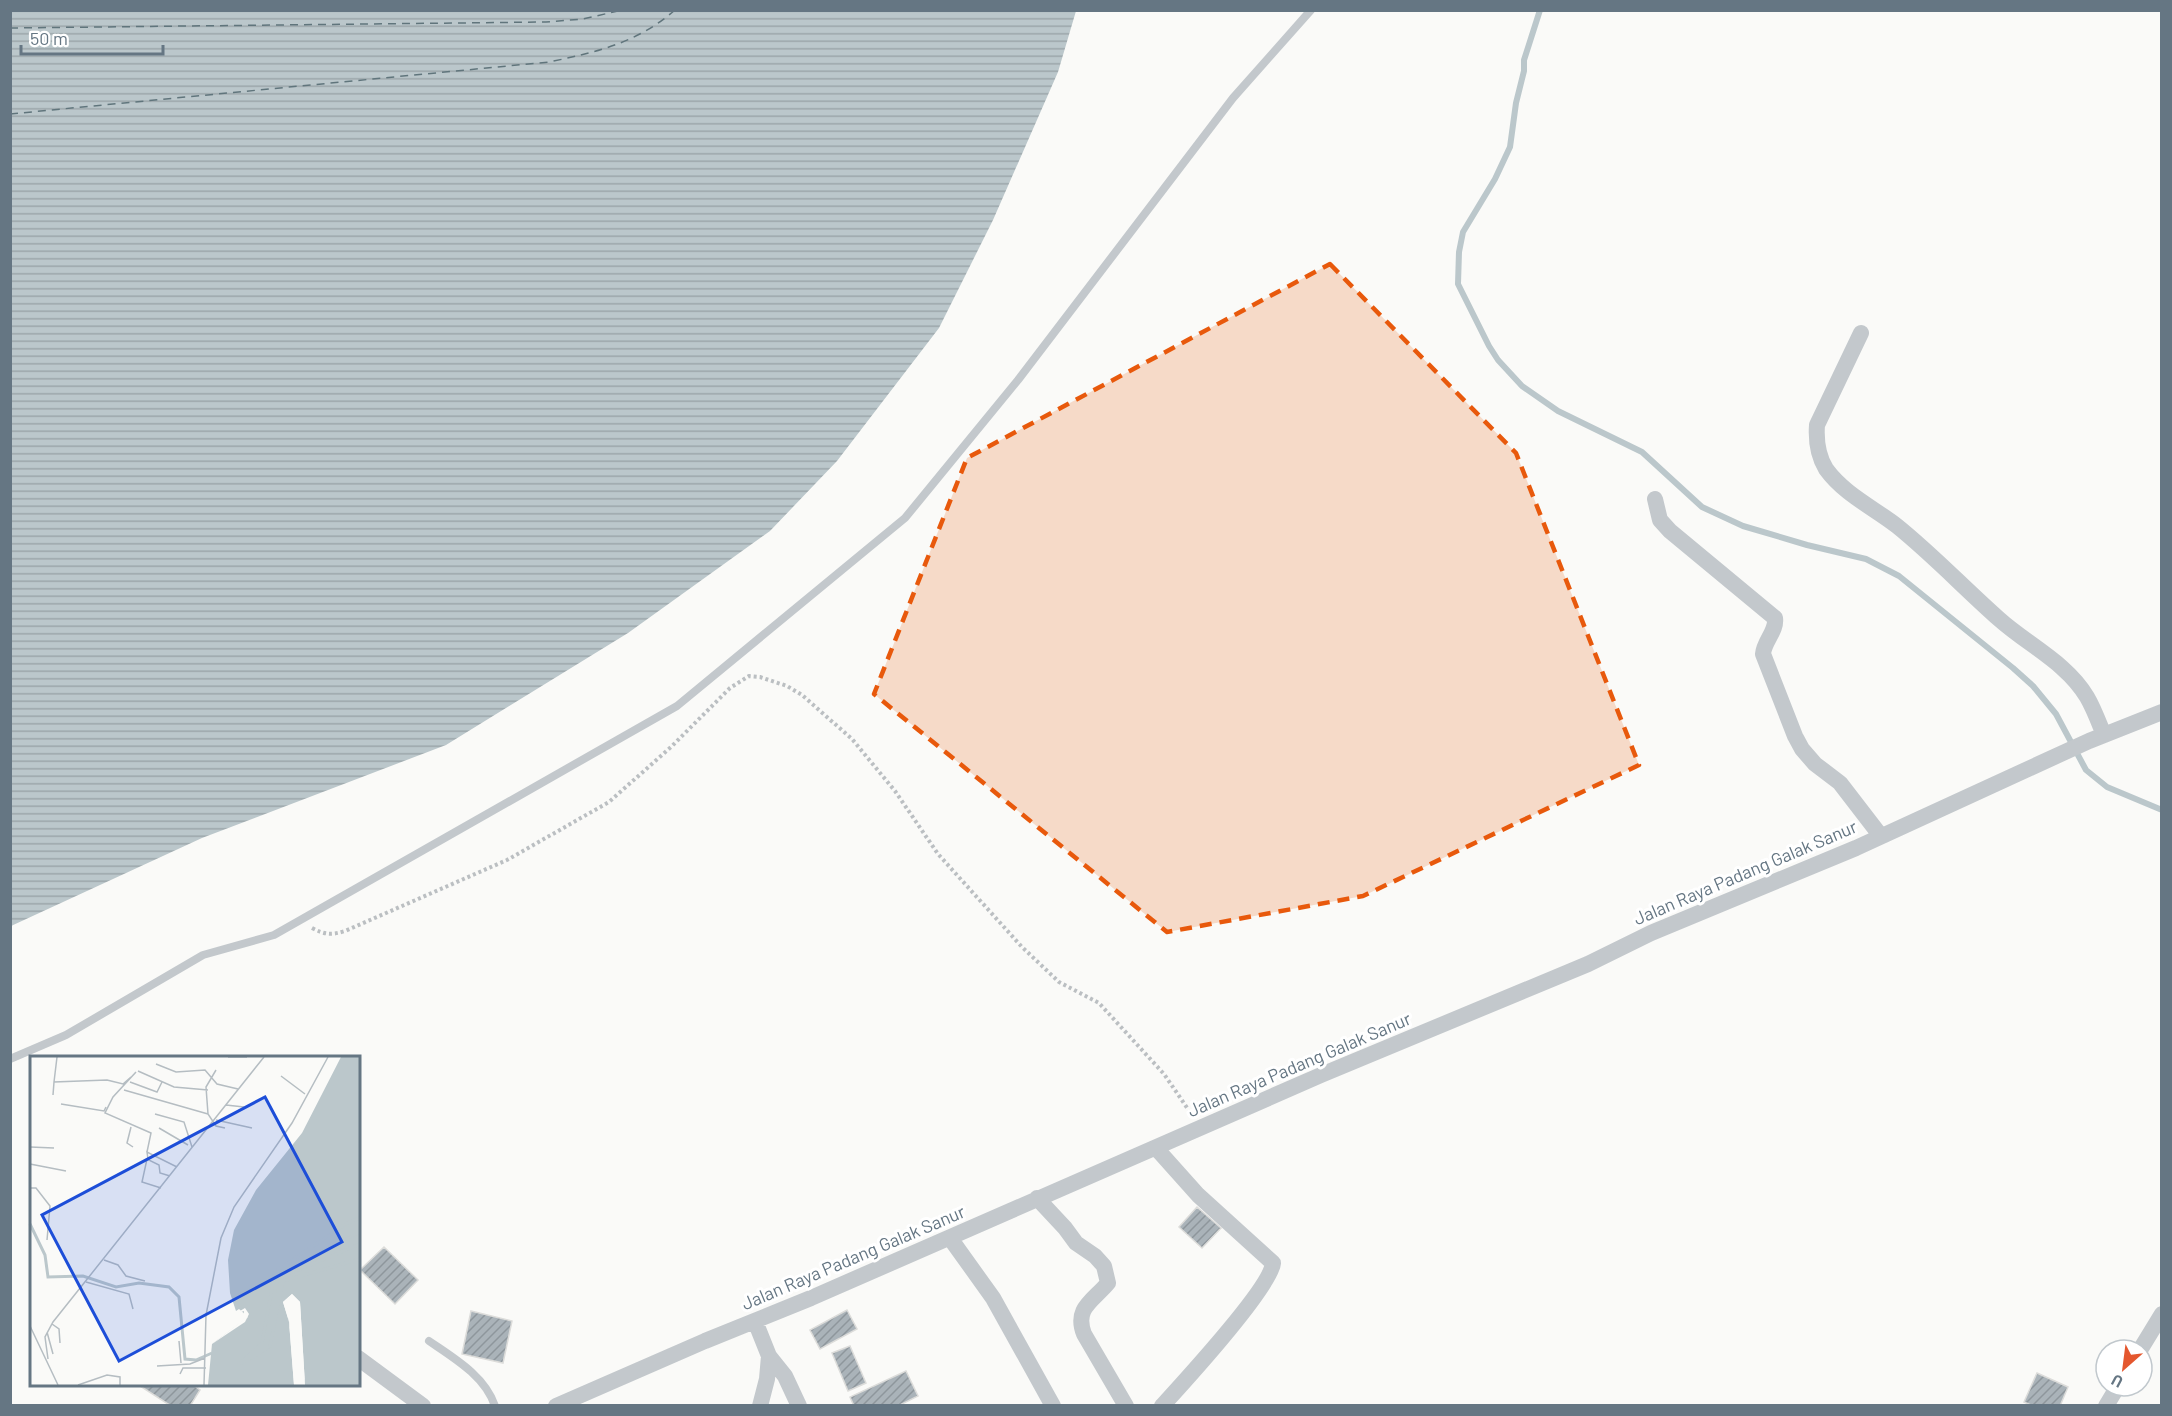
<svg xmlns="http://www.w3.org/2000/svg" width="2172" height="1416" font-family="Barlow,sans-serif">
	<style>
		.water { fill: url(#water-rules) }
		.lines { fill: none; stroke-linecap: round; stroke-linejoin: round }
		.stream { stroke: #bbc7cb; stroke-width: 6 }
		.ferry { stroke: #60757c; stroke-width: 1.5; stroke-dasharray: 8 6; stroke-linecap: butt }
		.building { fill: url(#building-hatch); stroke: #dcdcda; stroke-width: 1.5 }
		.path { stroke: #bbbfc2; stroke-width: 4; stroke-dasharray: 3 3; stroke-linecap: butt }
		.service { stroke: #c3c8cc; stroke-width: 8 }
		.minor { stroke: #c3c8cc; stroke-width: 16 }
		.marked { fill: #e8590c; fill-opacity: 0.2; stroke: #e8590c; stroke-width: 4.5; stroke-dasharray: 12 8; stroke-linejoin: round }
		.labels { text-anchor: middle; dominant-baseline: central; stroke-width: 6; stroke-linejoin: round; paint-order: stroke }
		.street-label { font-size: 18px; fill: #657683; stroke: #fff }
		.inset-river { fill: none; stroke: #bbc7cb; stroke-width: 3 }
		.inset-road { fill: none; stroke: #b5bdc2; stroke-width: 1.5 }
		.view { fill: #1d4ed8; fill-opacity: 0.15; stroke: #1d4ed8; stroke-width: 3 }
		.inset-edge { fill: none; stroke: #657683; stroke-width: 3 }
	</style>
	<defs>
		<pattern id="water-rules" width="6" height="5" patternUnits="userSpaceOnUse" patternTransform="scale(1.5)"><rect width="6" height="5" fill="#bbc7cb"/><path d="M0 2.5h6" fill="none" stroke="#9ca6aa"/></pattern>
		<pattern id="building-hatch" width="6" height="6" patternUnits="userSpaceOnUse" patternTransform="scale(1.5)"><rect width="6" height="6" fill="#aab3b9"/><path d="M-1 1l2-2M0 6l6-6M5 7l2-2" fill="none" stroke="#8e969c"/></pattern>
	</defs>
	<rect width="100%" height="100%" fill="#fafaf8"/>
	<path class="water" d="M10,11L11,10L1076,11L1058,72L993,220L939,328L837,461L770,531L628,633L446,745L202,838L11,926Z"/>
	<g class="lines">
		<path class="stream" d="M1540,10L1524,60V71L1516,103L1510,147L1495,179L1463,232L1459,252L1458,284L1489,346L1498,360L1522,386L1558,411L1642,452L1702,507L1743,526L1807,545L1866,559L1899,576L2013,668L2033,686L2056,714L2086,770L2107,787L2162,810"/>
		<path class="ferry" d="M10,28L546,22L583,19L622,10
			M10,114L549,62C597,52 637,43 675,10"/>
	</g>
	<path class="building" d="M1197,1207L1221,1228L1202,1248L1179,1227Z
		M384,1247L418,1280L395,1304L360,1270Z
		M847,1310L857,1329L820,1349L810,1330Z
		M471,1311L512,1321L503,1363L462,1354Z
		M850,1346L866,1383L848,1391L832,1353Z
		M906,1371L918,1396L898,1406H854L850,1397Z
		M2037,1373L2068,1387L2060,1406H2033L2024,1402Z
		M137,1384H192L200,1390L190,1406H171Z"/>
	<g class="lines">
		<path class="path" d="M312,928C325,935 332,935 345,931L507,860L609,802L671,747L730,688L749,676L760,677L787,686L802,695L852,739L895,791L938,854L1022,947L1059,982L1099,1003L1164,1074L1192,1115"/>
		<path class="service" d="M10,1059L66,1035L203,955L274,935L677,706L905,518L1018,380L1233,98L1311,10
			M429,1341C454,1358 485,1376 495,1406"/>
		<path class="minor" d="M1861,333L1817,425C1816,439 1818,456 1826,469C1844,494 1874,508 1897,526C1933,555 1964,588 1999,619C2028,645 2067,663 2087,697C2094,709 2099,723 2104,735
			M1655,499L1660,520L1670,531L1775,618C1777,631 1764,641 1763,654L1795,736L1802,749L1815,764L1840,783L1880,835
			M1156,1148L1198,1195L1273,1263C1271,1287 1183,1383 1162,1406
			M1037,1198L1065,1228L1076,1243L1095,1256L1104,1266L1108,1283C1093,1301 1074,1308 1084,1334L1126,1406
			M950,1238L993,1298L1053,1406
			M755,1321L769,1356L767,1379L760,1406
			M2140,1350L2162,1314
			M769,1356L785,1376L799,1406
			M358,1358L423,1406
			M556,1406L705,1341L811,1298L1321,1075L1588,964L1651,933L1856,848L2089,741L2162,712
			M2106,1406L2118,1386"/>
	</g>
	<path class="marked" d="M1330,264L1516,453L1639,765L1363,896L1167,932L874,694L967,458Z"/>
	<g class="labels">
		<g class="street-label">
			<text transform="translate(1745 872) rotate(-23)">Jalan Raya Padang Galak Sanur</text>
			<text transform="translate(1299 1064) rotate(-23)">Jalan Raya Padang Galak Sanur</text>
			<text transform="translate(853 1257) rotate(-23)">Jalan Raya Padang Galak Sanur</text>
		</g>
	</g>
	<g transform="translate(30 1056)">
		<rect width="330" height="330" fill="#fafaf8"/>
		<path d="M311,1H330V329H275L270,246L262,238L253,246L259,265L264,329H178L182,288L218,261L209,253L206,255L200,237L198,204L204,174L226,134L272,77Z" fill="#bbc7cb"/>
		<path d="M262,238L270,246L275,329L267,278V246L262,241L256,246L268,322L264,329L259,266L253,246ZM215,252L219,258L215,266L182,288L213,264L214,255L205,258Z" fill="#fafaf8"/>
		<path class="inset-river" d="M0,168L15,199L18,221L53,220L86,231L109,227L139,231L149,241L155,303L166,304L182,297M216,303L235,288L248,219L330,176M220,303L240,290L253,225L330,203M212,307L237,289L251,221L330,188M208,309L232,287L245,216L317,167L330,162"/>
		<path class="inset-road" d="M198,1H217M126,8L146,16L175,14L187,28L208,33M186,14L176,31L178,58L186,70L195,72M108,15L144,31L178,34M106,16L83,41L75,57L121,77L117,96M251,20L275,38M24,26L27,1M100,26L127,36L132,26M94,34L178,58M23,39L24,26L77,24L93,28L101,21M31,48L74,55L76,51M196,49L214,51M125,58L154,66L162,91M186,64L222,72M101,71L97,87L103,91M129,72L158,89M0,91L24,92M118,103L117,96L147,111M0,108L36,115M0,132H6L20,150L17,184M131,132L112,126L117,103L129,109L130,117L140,120M74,204L88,209L96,220L115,225M56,226L99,238L103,253M22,268L29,273L30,287M0,270L28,329M17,276L23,298M149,285L151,307M18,303L15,281L23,266L234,1M127,310L160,308L175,302M150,318L153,312H176M48,329L77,319L90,321V329M174,329L176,259L191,182L204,151L262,67L298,1"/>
		<path class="view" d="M235,41L312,186L89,305L12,159Z"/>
		<rect width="330" height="330" class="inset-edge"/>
	</g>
	<rect width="2172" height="1416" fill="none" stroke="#657683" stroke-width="24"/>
	<g transform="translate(2124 1368) rotate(208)"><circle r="28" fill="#ffffff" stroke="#c1c8cd" stroke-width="1.5"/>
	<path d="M0-4.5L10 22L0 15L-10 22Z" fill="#e4572e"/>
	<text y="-9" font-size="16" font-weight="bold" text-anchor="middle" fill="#657683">U</text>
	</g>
	<path d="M21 45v9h142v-9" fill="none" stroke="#657683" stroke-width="3"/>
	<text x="30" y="45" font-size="18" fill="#657683" stroke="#ffffff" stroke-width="4.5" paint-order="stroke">50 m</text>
</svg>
